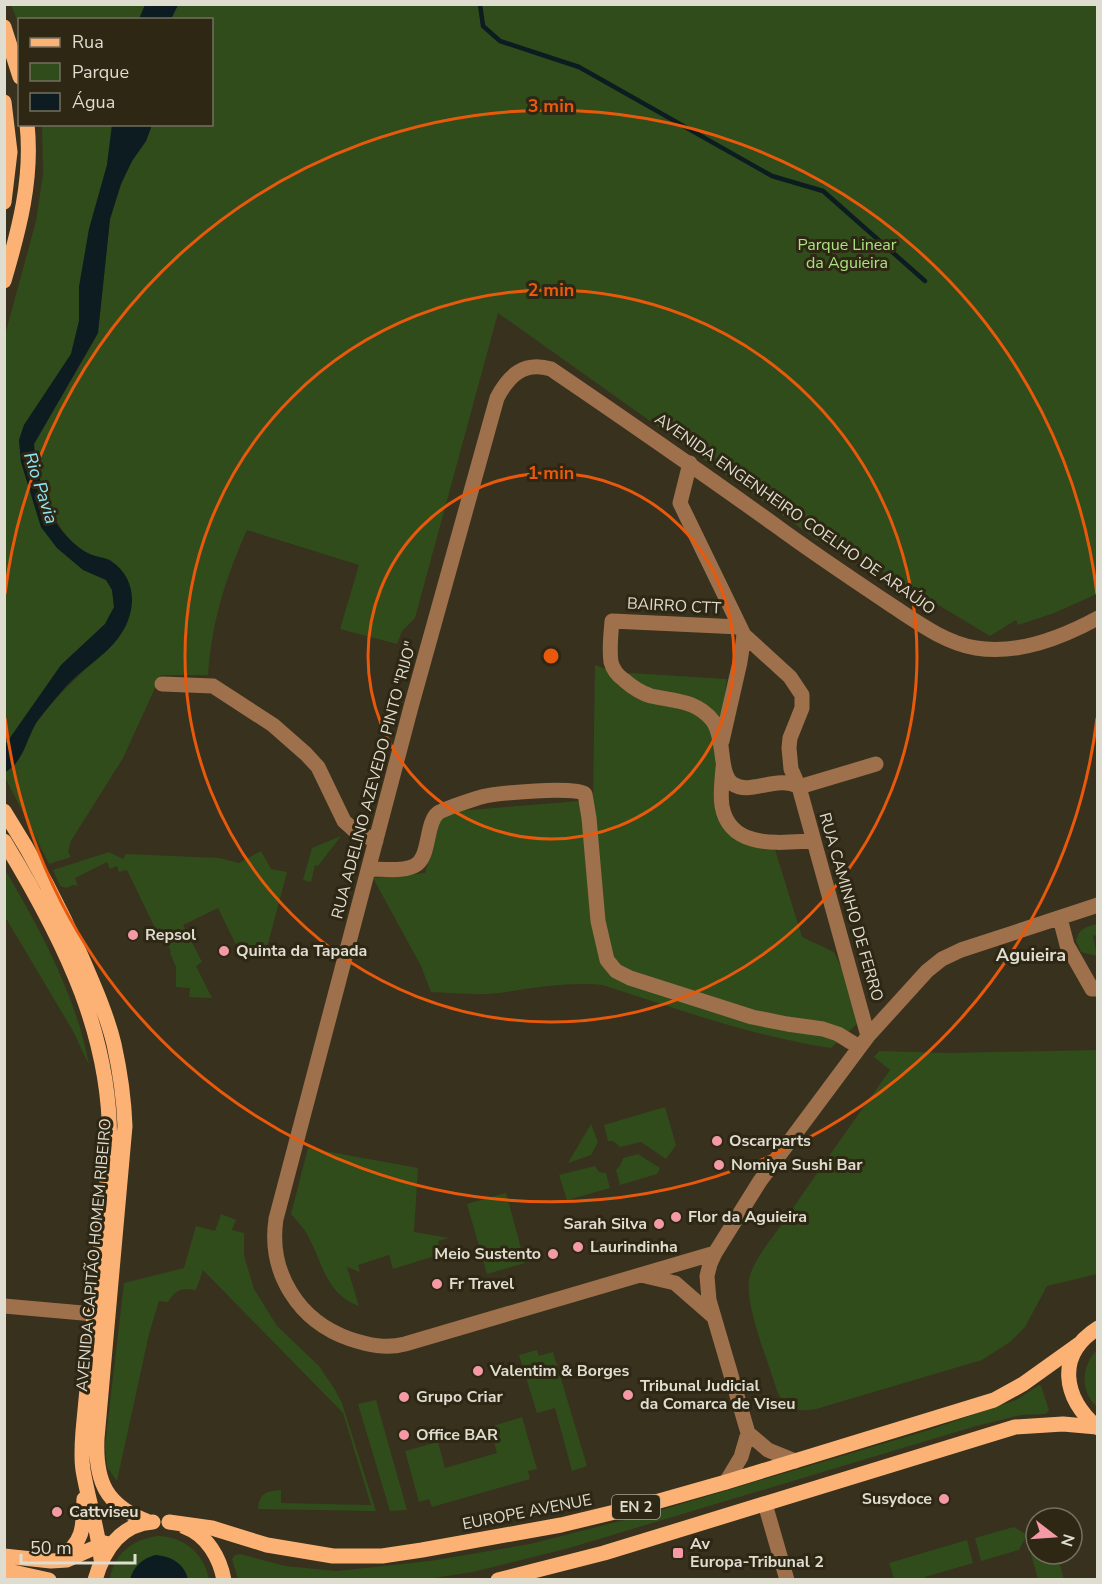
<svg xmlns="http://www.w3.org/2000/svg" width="1102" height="1584" font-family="'Nunito Sans',sans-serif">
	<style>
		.green { fill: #314c1b }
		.water { fill: #0c1c20 }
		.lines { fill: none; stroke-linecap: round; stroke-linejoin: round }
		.stream { stroke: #0c1c20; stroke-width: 4.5 }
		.minor { stroke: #9e704b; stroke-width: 15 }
		.major { stroke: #fdb275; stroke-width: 15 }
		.ring { fill: none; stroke: #e8590c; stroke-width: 3 }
		.poi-dot { fill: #f49aa6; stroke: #2d2714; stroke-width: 2 }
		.labels { text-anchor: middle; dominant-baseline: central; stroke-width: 6; stroke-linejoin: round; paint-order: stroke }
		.shield { fill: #2d2714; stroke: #aaa698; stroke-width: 1.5 }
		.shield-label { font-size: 15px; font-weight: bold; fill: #dfdcd0 }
		.park-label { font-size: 16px; fill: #a9e480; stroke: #2d2714 }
		.street-label { font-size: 16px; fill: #dfdcd0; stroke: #2d2714 }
		.poi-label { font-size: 16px; font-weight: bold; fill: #dfdcd0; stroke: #2d2714; text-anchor: start }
		.water-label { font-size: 18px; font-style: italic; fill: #90e4f8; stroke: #2d2714 }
		.neighbourhood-label { font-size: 18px; font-weight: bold; fill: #dfdcd0; stroke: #2d2714 }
		.centre { fill: #e8590c; stroke: #2d2714; stroke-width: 3 }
		.ring-label { font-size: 18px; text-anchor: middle; font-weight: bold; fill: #e8590c; stroke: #2d2714; stroke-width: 6; stroke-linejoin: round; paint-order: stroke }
	</style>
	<rect width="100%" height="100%" fill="#37311e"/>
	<path class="green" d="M11,5H145L139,19L20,20L19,25Z
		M178,5H1097V594L1054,613L1018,625L1016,620L990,636L827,538L823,544L498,313L415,618L402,631L397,644L340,629L359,565L247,530C225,579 212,621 208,675H161L123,758L71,841L68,852L71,857L49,864L5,777V772C24,762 26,739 37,722C61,689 93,664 121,634L111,560C103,558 95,557 88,554C54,537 36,479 34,444L95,339L100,314L110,219L121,184L132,161L146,141L152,125L212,124V20L171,19Z
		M42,125H112L107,165L89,229L79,287V321L71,354L24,425L19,440L21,462L41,527L57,548L83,569L106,580L112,590L114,607L105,624L61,665L5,745V335L36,221L43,174Z
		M595,665L614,672L727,679L722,712L728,821L773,843L802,937L834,952L844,973L858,1023L831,1048C753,1036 679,1010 603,985C569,982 539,987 506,992C483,996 454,993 431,992L421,966L373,878L425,873L443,812L593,800Z
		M341,836L318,866L315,865L311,882L303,880L312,848Z
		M261,851L271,869L287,872L265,955L237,947L218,908L183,925L202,962L196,966L212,998L189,997L190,988L176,987V967L170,953L171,952L160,928L156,930L127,870L119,872L117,866L110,869L107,862L75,878L78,886L73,885L66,888L60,886L53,870L109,852L123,859L126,854L219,858L239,863Z
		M4,868C40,929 76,995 89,1065L73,1031L7,920L5,919Z
		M1097,924V935L1093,936L1097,956L1081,952L1076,941C1079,928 1086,927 1097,924Z
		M1097,1050V1274L1047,1286L1025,1327L1010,1342L982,1360L816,1409C795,1412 787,1411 777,1391C769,1363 745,1307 749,1280C752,1261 774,1236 784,1221C819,1170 854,1120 890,1070L874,1057L879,1051L949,1053Z
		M665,1107L676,1145L666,1159L641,1142L620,1147L613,1141H608L604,1125Z
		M591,1124L598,1142L591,1155L568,1163Z
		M308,1148L418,1168L414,1232L449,1238L438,1241L441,1254L393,1269L389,1255L358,1265L360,1272L347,1267L359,1306C326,1294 323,1264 308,1236C304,1228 297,1221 291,1214Z
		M638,1154L660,1168L657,1174L620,1185L616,1170L620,1166L623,1158Z
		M595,1166L599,1172L606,1173L610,1188L567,1200L559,1175Z
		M506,1193L525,1263L487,1274L467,1204Z
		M221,1214L236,1220L232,1230L244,1233V1256L254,1289L277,1326L319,1366L334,1388L342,1403L376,1511L258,1509C260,1493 265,1491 281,1490V1503L371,1505L343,1413L203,1270L196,1290C181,1288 176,1289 168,1302L159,1301L149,1334L117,1481L107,1467L105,1445L124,1283L184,1268L196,1226L215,1231Z
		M537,1350L539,1356L553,1352L587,1466L572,1471L555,1408L537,1413L519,1355Z
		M1097,1350V1407C1080,1392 1081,1366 1097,1350Z
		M1039,1385L1041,1386L1049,1410L1046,1414L1021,1415L976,1426L569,1548L473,1572L421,1580L238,1579L232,1559L235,1555L240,1554L285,1566L337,1571L430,1561L530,1544L648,1514L929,1430L1016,1400Z
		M376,1400L407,1510L390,1511L358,1404Z
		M522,1417L537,1469L528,1471L530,1479L432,1507L429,1499L419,1502L405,1451L438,1442L445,1468L497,1453L490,1427Z
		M1014,1527L1027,1535L1019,1550L981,1561L975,1538Z
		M158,1536C184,1537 204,1553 209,1579L110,1580C113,1554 133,1539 158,1536Z
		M967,1540L973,1563L925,1577V1579H894L889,1563Z
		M1036,1544V1554L1057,1555L1064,1579H1038L1030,1551Z"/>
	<path class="water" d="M145,5V4L178,5L171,19H139Z
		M112,125H152L146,141L132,161L121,184L110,219L98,333L34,444C35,467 46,508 59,527C66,536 79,550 90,554C96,557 105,557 111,561C137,578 137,610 121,634C106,657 79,670 62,691C53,701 44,712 36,723C26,740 23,763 5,772V745L61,665L105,624L114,607L112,590L106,580L83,570L57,548L41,527L21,462L19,440L24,425L71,354L79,321V287L89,229L107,165Z
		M155,1555C171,1556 184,1563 188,1579H130C134,1566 142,1559 155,1555Z"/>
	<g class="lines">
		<path class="stream" d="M480,4L483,26L500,41L579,67L772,176L823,191L925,281"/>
		<path class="minor" d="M690,463L680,503L744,635L790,677L802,695V708L790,738L789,748L791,769L799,787L868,1036
			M740,627L612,621C611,634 609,649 611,662C613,670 617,675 624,680C632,687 641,693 651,696C674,701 697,700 713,721C726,740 718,774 733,784C750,796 777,774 799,787
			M162,684L213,686L273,725L306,754L318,767L344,821L355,831L376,841
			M722,741L740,662L744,635
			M723,768C722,781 720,793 722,806C730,851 782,842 814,841
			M799,787L876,764
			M369,869C383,869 401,872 414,866C431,858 425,823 438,813C443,809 475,799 481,797C497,793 575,786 585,794L589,818L598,921L607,960L616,971L630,978L752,1017L787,1024L823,1029L838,1034L859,1047
			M1061,922L1067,945L1092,989H1098
			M715,1253L405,1344C386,1349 368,1345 350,1339C298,1321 268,1272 276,1219L411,707L497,398C509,375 524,361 551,369C626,420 701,472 775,525C813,553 852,579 891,605C917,622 945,643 976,648C1018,655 1061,638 1098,618
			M641,1275L675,1283L714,1317
			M4,1306L94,1314
			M748,1433L709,1300L707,1276L710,1264L715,1253L760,1181L868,1036L927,971L942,959L961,950L1098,905
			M726,1482L741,1457L748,1433L768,1450L795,1461
			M765,1504L787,1580"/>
		<path class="major" d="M4,27L20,77
			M4,102L10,152L4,202
			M4,281C19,230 33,178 27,124
			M4,811C34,858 60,907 82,958C94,986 107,1015 114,1044C120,1071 124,1099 125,1126L97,1438C95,1482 106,1506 149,1522
			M4,841C64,940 116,1041 109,1159L83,1431C82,1444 81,1457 83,1470C88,1500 98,1529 101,1559
			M1098,1328C1055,1355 1063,1398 1098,1428
			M169,1522L212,1528L267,1545L333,1556H382L422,1550L561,1525L652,1503L726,1482L994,1400L1023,1384L1079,1344
			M185,1527C207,1535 220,1558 224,1580
			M4,1556L51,1561L67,1560L105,1543
			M62,1557C85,1540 83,1525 84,1499
			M4,1570L49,1580
			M95,1580C103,1552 120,1524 153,1522
			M498,1580L604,1553L1015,1427L1063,1424L1097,1427"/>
	</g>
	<g class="ring">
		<circle cx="551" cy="656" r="183"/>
		<circle cx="551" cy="656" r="366"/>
		<path d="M1097 718A550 550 0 0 1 5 718M5 594A550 550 0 0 1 1097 594"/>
	</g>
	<g class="poi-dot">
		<circle cx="133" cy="935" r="6"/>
		<circle cx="224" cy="951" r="6"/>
		<circle cx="717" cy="1141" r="6"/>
		<circle cx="719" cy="1165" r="6"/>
		<circle cx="676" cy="1217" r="6"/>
		<circle cx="659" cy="1224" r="6"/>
		<circle cx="578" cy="1247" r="6"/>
		<circle cx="553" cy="1254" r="6"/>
		<circle cx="437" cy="1284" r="6"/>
		<circle cx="478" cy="1371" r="6"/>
		<circle cx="628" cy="1395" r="6"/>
		<circle cx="404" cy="1397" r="6"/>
		<circle cx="404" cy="1435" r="6"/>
		<circle cx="944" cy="1499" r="6"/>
		<circle cx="57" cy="1512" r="6"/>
		<rect x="672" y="1547" width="12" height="12" rx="3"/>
	</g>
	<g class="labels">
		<rect class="shield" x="612" y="1495" width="48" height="24" rx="4.5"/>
		<g class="shield-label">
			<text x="636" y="1507">EN 2</text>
		</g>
		<g class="park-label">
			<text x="847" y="245">Parque Linear<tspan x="847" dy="18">da Aguieira</tspan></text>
		</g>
		<g class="street-label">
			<text transform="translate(795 514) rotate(35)">AVENIDA ENGENHEIRO COELHO DE ARAÚJO</text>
			<text transform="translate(674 606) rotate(3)">BAIRRO CTT</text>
			<text transform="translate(374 780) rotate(-75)">RUA ADELINO AZEVEDO PINTO "RIJO"</text>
			<text transform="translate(851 907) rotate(74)">RUA CAMINHO DE FERRO</text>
			<text transform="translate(94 1255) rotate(-85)">AVENIDA CAPITÃO HOMEM RIBEIRO</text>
			<text transform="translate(527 1512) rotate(-11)">EUROPE AVENUE</text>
		</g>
		<g class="poi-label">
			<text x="145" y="935">Repsol</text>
			<text x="236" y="951">Quinta da Tapada</text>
			<text x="729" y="1141">Oscarparts</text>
			<text x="731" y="1165">Nomiya Sushi Bar</text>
			<text x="688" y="1217">Flor da Aguieira</text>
			<text x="647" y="1224" text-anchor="end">Sarah Silva</text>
			<text x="590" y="1247">Laurindinha</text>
			<text x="541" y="1254" text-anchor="end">Meio Sustento</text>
			<text x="449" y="1284">Fr Travel</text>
			<text x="490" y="1371">Valentim &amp; Borges</text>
			<text x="640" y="1386">Tribunal Judicial<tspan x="640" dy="18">da Comarca de Viseu</tspan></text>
			<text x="416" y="1397">Grupo Criar</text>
			<text x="416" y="1435">Office BAR</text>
			<text x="932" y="1499" text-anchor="end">Susydoce</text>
			<text x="69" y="1512">Cattviseu</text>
			<text x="690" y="1544">Av<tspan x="690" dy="18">Europa-Tribunal 2</tspan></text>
		</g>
		<g class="water-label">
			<text transform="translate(41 488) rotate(72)">Rio Pavia</text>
		</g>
		<g class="neighbourhood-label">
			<text x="1031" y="955">Aguieira</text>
		</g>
	</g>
	<circle cx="551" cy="656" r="9" class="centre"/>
	<g class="ring-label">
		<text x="551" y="112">3 min</text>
		<text x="551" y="296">2 min</text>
		<text x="551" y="479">1 min</text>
	</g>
	<rect width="1102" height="1584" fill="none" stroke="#dfdcd0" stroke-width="12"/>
	<rect x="18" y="18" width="195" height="108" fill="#2d2714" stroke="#746f5f" stroke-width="1.5"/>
	<rect x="30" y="38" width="30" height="9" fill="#fdb275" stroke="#746f5f" stroke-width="1.5"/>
	<text x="72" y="48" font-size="18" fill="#dfdcd0">Rua</text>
	<rect x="30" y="63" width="30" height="18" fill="#314c1b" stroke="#746f5f" stroke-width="1.5"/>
	<text x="72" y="78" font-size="18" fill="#dfdcd0">Parque</text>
	<rect x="30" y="93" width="30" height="18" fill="#0c1c20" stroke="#746f5f" stroke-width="1.5"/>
	<text x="72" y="108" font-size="18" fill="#dfdcd0">Água</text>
	<g transform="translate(1054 1536) rotate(107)"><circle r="28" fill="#2d2714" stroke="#746f5f" stroke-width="1.5"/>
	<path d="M0-4.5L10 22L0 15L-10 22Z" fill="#f49aa6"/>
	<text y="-9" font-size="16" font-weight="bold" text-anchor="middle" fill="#dfdcd0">N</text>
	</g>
	<path d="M21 1554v9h114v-9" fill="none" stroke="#dfdcd0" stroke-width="3"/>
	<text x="30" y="1554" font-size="18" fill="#dfdcd0" stroke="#2d2714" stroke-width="4.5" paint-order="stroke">50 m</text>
</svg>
